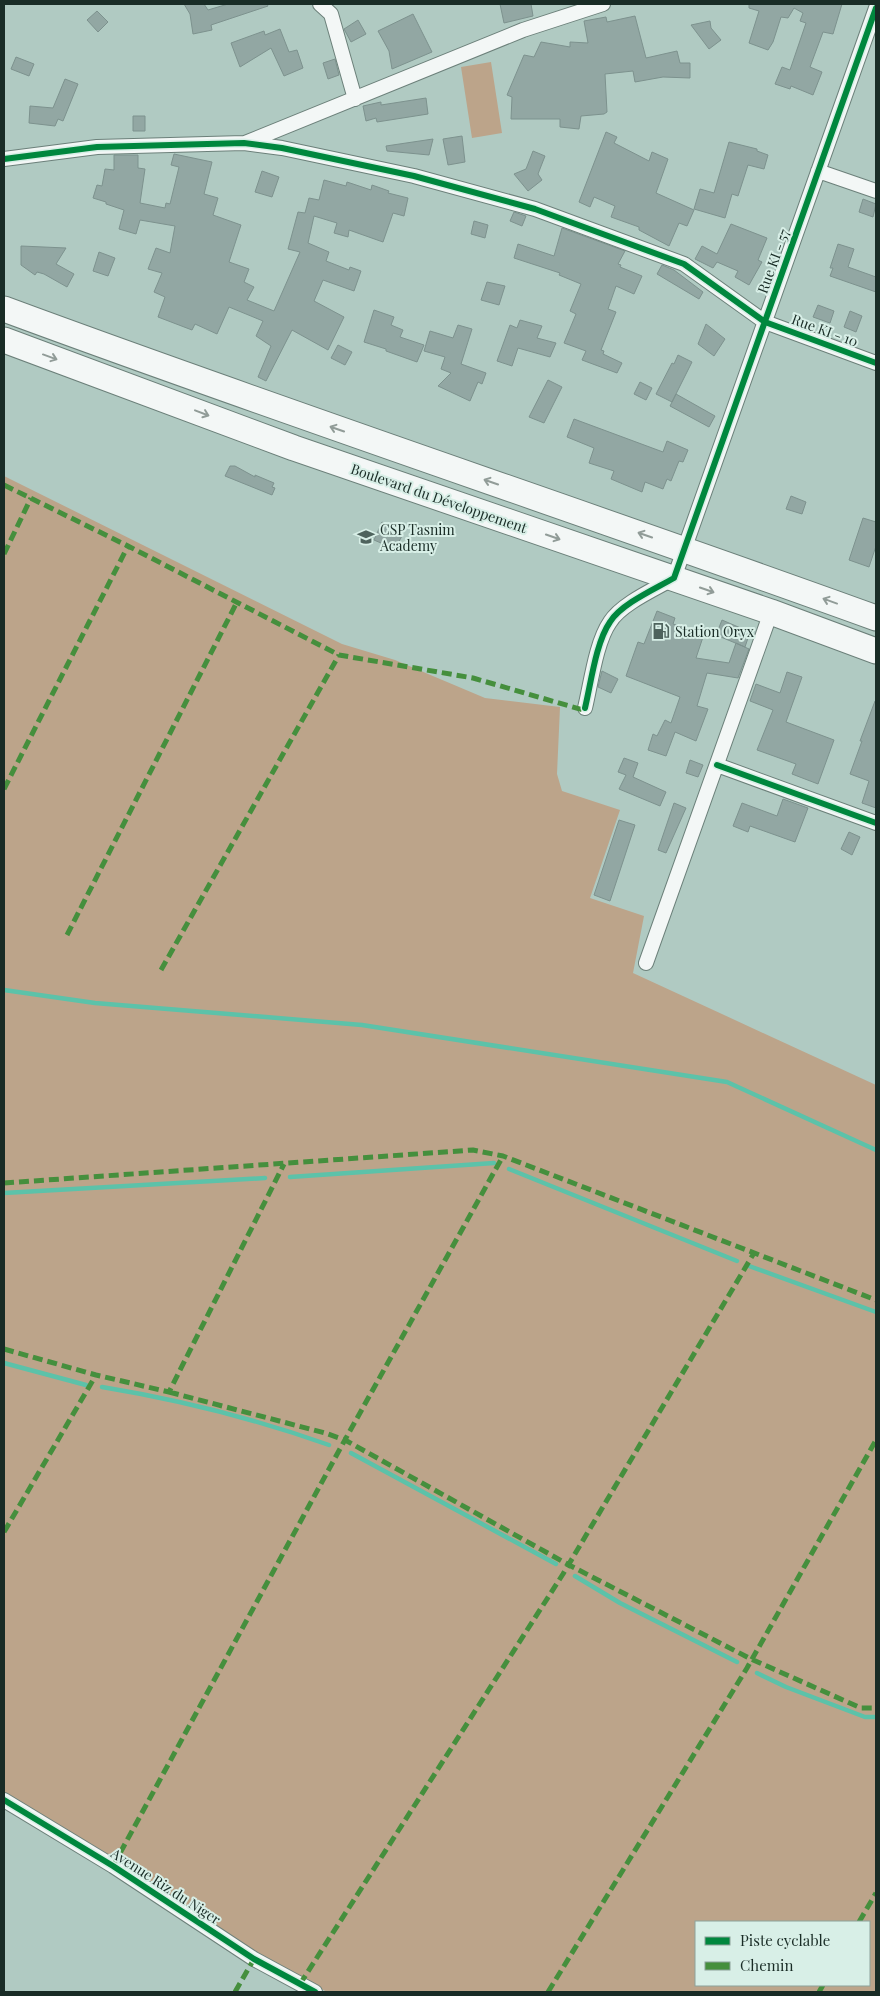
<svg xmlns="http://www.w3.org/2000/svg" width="880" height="1996" font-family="'Playfair Display',serif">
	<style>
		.green { fill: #bca48a; fill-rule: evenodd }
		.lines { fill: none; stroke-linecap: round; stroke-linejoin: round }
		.stream { stroke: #5cc2a9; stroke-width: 4.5 }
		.building { fill: #92a7a3; stroke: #7d928e }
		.street-casing { stroke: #6c807a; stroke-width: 16 }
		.highway-casing { stroke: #6c807a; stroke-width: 27 }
		.street { stroke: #f3f7f6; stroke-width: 14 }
		.highway { stroke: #f3f7f6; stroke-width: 25 }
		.quiet { stroke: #458f3d; stroke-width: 5; stroke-dasharray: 10 5; stroke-linecap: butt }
		.cycleway-casing { stroke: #d8efe7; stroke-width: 9 }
		.cycleway { stroke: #00873e; stroke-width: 6 }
		.oneway { stroke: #919c98 }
		.labels { text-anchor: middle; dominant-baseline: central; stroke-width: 4; stroke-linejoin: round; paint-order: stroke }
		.street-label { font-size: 14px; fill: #192c26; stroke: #d8efe7 }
		.poi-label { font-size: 14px; fill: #192c26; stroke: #d8efe7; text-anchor: start }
	</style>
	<rect width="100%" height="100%" fill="#b0cac2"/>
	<path class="green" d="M491,62L502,133L472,138L461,67Z
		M4,476L342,644L395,660L485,698L560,707L557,774L562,791L620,810L590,898L644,916L633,973L876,1085V1992H327L239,1943L4,1794ZM696,1922H869V1985H696Z"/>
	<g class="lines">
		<path class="stream" d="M4,990L95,1003L362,1025L727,1082L876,1150
			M509,1169L737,1261
			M290,1177L494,1163
			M4,1193L265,1178
			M749,1266L876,1312
			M4,1363L86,1385
			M102,1387C181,1400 253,1418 329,1445
			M351,1453L556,1564
			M575,1576L620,1603L737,1662
			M757,1673L786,1687L865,1717H876"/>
	</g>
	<path class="building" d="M184,4H204L208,10L228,4H267L268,6L211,25L212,30L193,34L190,14Z
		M500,4H531L533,16L504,23Z
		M749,4H842L833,34L823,32L810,67L822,72L813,95L791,86L790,89L775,84L782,67L790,70L806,23L800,21L803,13L794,8L788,18L781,17L773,42L768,50L749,43L759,11L749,8Z
		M97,11L108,22L98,32L87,20Z
		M413,14L432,52L392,69L389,51L378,31Z
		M635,16L646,58L677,51L680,63H690V78L663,77L635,82L633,71L605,74L607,112L604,114L581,116L579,129L560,127V119H511L512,97L507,95L524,55L534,57L541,42L570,47V42L588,43L584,21L606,17L607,22Z
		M358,20L366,34L351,42L344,29Z
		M710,21L711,28L721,40L709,49L691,25Z
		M280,29L289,52L297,50L303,68L284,76L271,48L240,67L231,43L264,31L265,35Z
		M16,57L34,64L29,76L11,69Z
		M335,59L339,75L328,79L323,63Z
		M65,79L78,84L63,121L58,119L55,126L29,123L30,106L53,108Z
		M426,98L428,114L377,122L376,118L366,121L363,106L381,102V105Z
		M133,116H145V131H133Z
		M606,132L617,137L614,143L649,161L652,152L668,159L656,193L694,210L687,226L679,223L669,246L639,230V227L611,217L615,206L594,197L590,207L579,202Z
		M462,136L465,162L448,165L443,139Z
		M433,139L429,155L387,151L386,146Z
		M729,142L757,149V151L768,155L764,169L748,165L738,196L732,194L725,218L694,209L700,189L714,193Z
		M533,151L545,156L538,174L542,180L528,191L514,174L526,169Z
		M174,154L212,162L204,194L218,198L213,215L241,225L229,262L249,269L244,282L254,287L247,300L274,311L300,252L288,249L298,212L305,213L309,198L319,200L324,180L346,186L347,182L371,190L372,185L389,191L388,193L408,198L404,216L393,213L383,242L349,230L348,237L334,233L337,223L314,216L308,243L329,252L326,261L349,270L350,267L361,271L354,291L323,280L314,301L344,317L328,350L292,330L266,381L258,377L271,346L256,336L263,321L229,307L217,334L195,324L192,330L158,317L165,297L154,292L162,273L148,269L156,248L170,253L175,226L140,220L136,234L119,229L124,210L106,204V202L93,198L97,185L102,186L105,169L114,170V155H138V168L145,169L140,203L165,208L166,203L170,204L179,167L171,165Z
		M262,171L279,177L272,197L255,192Z
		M863,199L876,204L873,217L859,212Z
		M514,212L526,216L522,226L510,221Z
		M474,221L488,225L485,238L471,234Z
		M731,224L767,238L758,260L762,262L749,285L735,277L738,271L717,262L713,268L695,259L702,246L717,254Z
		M562,228L625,251L618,264L621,265L620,267L642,276L634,294L616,286L608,309L616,312L601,350L604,351L603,354L622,363L617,373L582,360L586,351L564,343L576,314L570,311L581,284L559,275L560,273L514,258L518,244L554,256Z
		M838,244L854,249L848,267L876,277V292L830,276L833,268H830Z
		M21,246L66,248L56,264L74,274L67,287L44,274L37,272L35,275L21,265Z
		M99,252L115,258L108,276L93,271Z
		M662,265L674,270L703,292L699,299L657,274Z
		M487,282L505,286L499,305L481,300Z
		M818,305L834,311L830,323L813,317Z
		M374,310L394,317L391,325L403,330L400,337L424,345L417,362L386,351V349L364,342Z
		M850,311L862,316L856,332L844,327Z
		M520,320L542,326L537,338L556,343L550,357L518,348L512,366L497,361L510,325L517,328Z
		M706,324L725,339L714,356L698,344Z
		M458,325L472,329L461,364L486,373L482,384L478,382L470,401L438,386L451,373L441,369L445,357L424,351L430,331L453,338Z
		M338,345L352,352L345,365L331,358Z
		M678,355L692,362L672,402L656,394L672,363L674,364Z
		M548,380L562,387L544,423L529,417Z
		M640,382L652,388L646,400L634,394Z
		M676,394L715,416L709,427L670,406Z
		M574,419L663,452L667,441L688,450L683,462L679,461L671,481L667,479L663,489L645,482L642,492L611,479L614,471L589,463L594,448L567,437Z
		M230,466H235L255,477V475L274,483L272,487L275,488L272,495L225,476Z
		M791,496L806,502L802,514L786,509Z
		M863,518L876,522V546L869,567L849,560Z
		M382,522L403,534L395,549L374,540Z
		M657,611L675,618L673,624L704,634L696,658L729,663L736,643L749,649L738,678L707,673L697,706L708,709L696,741L675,732L666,756L648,750L653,734L657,736L665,720L671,723L680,697L626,676L638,642L644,644Z
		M722,620L750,632L745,647L716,635Z
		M602,671L618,679L611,693L598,687Z
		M787,672L802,677L786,722L834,740L818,784L792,774L796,764L757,750L773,710L750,701L756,684L780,693Z
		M875,701H876V808L862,803L869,781L850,774L862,741H860Z
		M624,758L638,763L633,777L666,792L660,806L619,789L626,775L618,772Z
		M690,760L703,765L698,777L686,773Z
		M783,799L808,808L795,842L750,826L748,832L733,826L742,803L777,816Z
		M674,803L686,808L666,853L658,850Z
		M619,820L635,825L610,901L594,895Z
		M849,832L860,837L852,855L841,849Z"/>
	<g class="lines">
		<g class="street-casing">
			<path id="street" d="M320,4L331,14L355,99
				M245,143L523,30L603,4
				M4,159L97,147L244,143L282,148L414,176L535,209L684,264L765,322L876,363
				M818,171L876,191
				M585,708C591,683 596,642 610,622C621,604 655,589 674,578L876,8
				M717,765L876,823
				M646,963L771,612
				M4,1800L113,1866L254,1959L315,1992"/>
		</g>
		<g class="highway-casing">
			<path id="highway" d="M4,309C293,416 586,513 876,618
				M4,340L294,448L771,612L876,651"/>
		</g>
		<use href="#street" class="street"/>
		<use href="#highway" class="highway"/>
		<path class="quiet" d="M4,485L128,546L339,655L473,678L583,710L585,708
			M4,554L31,498
			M4,789L128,546
			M67,935L237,602
			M161,970L339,655
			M4,1183L473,1150L503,1156L876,1300
			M4,1349L96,1375L169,1392L284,1164
			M169,1392L325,1433L345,1440L569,1565L751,1659L861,1708H876
			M4,1532L96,1375
			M113,1866L341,1447L503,1156
			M859,1922L876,1893
			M300,1984L563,1574L754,1253
			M235,1992L254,1959
			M548,1992L747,1668L876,1440
			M819,1992L823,1985"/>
		<g class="cycleway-casing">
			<path id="cycleway" d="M4,159L97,147L244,143L282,148L414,176L535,209L684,264L765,322L876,363
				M585,708C591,683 596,642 610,622C621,604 655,589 674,578L876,8
				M717,765L876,823
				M4,1800L113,1866L254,1959L315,1992"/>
		</g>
		<use href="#cycleway" class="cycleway"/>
	</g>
	<defs><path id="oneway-shaft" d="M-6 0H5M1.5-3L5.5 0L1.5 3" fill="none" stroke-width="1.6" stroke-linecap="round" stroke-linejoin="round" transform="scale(1.25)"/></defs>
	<g class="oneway">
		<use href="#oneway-shaft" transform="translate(50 357) rotate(20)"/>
		<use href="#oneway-shaft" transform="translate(202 413) rotate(21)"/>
		<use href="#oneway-shaft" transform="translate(337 429) rotate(-161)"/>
		<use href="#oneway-shaft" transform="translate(491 482) rotate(-161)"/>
		<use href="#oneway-shaft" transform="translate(645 535) rotate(-161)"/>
		<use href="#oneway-shaft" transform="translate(553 537) rotate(19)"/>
		<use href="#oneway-shaft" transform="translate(707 590) rotate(19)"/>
		<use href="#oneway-shaft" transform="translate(830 601) rotate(-160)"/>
	</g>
	<defs>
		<g id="school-bare" transform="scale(1.35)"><path d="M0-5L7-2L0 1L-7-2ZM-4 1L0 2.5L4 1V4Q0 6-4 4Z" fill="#4e635d" stroke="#d8efe7" stroke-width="2.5" paint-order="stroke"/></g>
		<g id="fuel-bare" transform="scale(1.35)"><path d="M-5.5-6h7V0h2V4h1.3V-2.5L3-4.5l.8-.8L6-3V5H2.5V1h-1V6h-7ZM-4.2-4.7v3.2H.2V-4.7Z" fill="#4e635d" stroke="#d8efe7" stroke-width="2.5" paint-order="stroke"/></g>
	</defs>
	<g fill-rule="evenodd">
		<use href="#school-bare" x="366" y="537"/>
		<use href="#fuel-bare" x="661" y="631"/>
	</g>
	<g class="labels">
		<g class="street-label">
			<text transform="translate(773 261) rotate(-70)">Rue KI - 57</text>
			<text transform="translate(825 330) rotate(20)">Rue KI - 10</text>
			<text transform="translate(439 498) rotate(19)">Boulevard du Développement</text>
			<text transform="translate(166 1886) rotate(33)">Avenue Riz du Niger</text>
		</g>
		<g class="poi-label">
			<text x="380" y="529">CSP Tasnim<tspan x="380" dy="16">Academy</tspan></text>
			<text x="675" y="631">Station Oryx</text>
		</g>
	</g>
	<rect width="880" height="1996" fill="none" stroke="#192c26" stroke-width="10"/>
	<rect x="695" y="1921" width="175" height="65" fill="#d8efe7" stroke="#8ca19a"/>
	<rect x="705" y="1937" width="25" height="8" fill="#00873e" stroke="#8ca19a"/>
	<text x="740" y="1946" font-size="15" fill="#192c26">Piste cyclable</text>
	<rect x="705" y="1962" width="25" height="8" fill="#458f3d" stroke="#8ca19a"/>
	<text x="740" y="1971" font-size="15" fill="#192c26">Chemin</text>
</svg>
